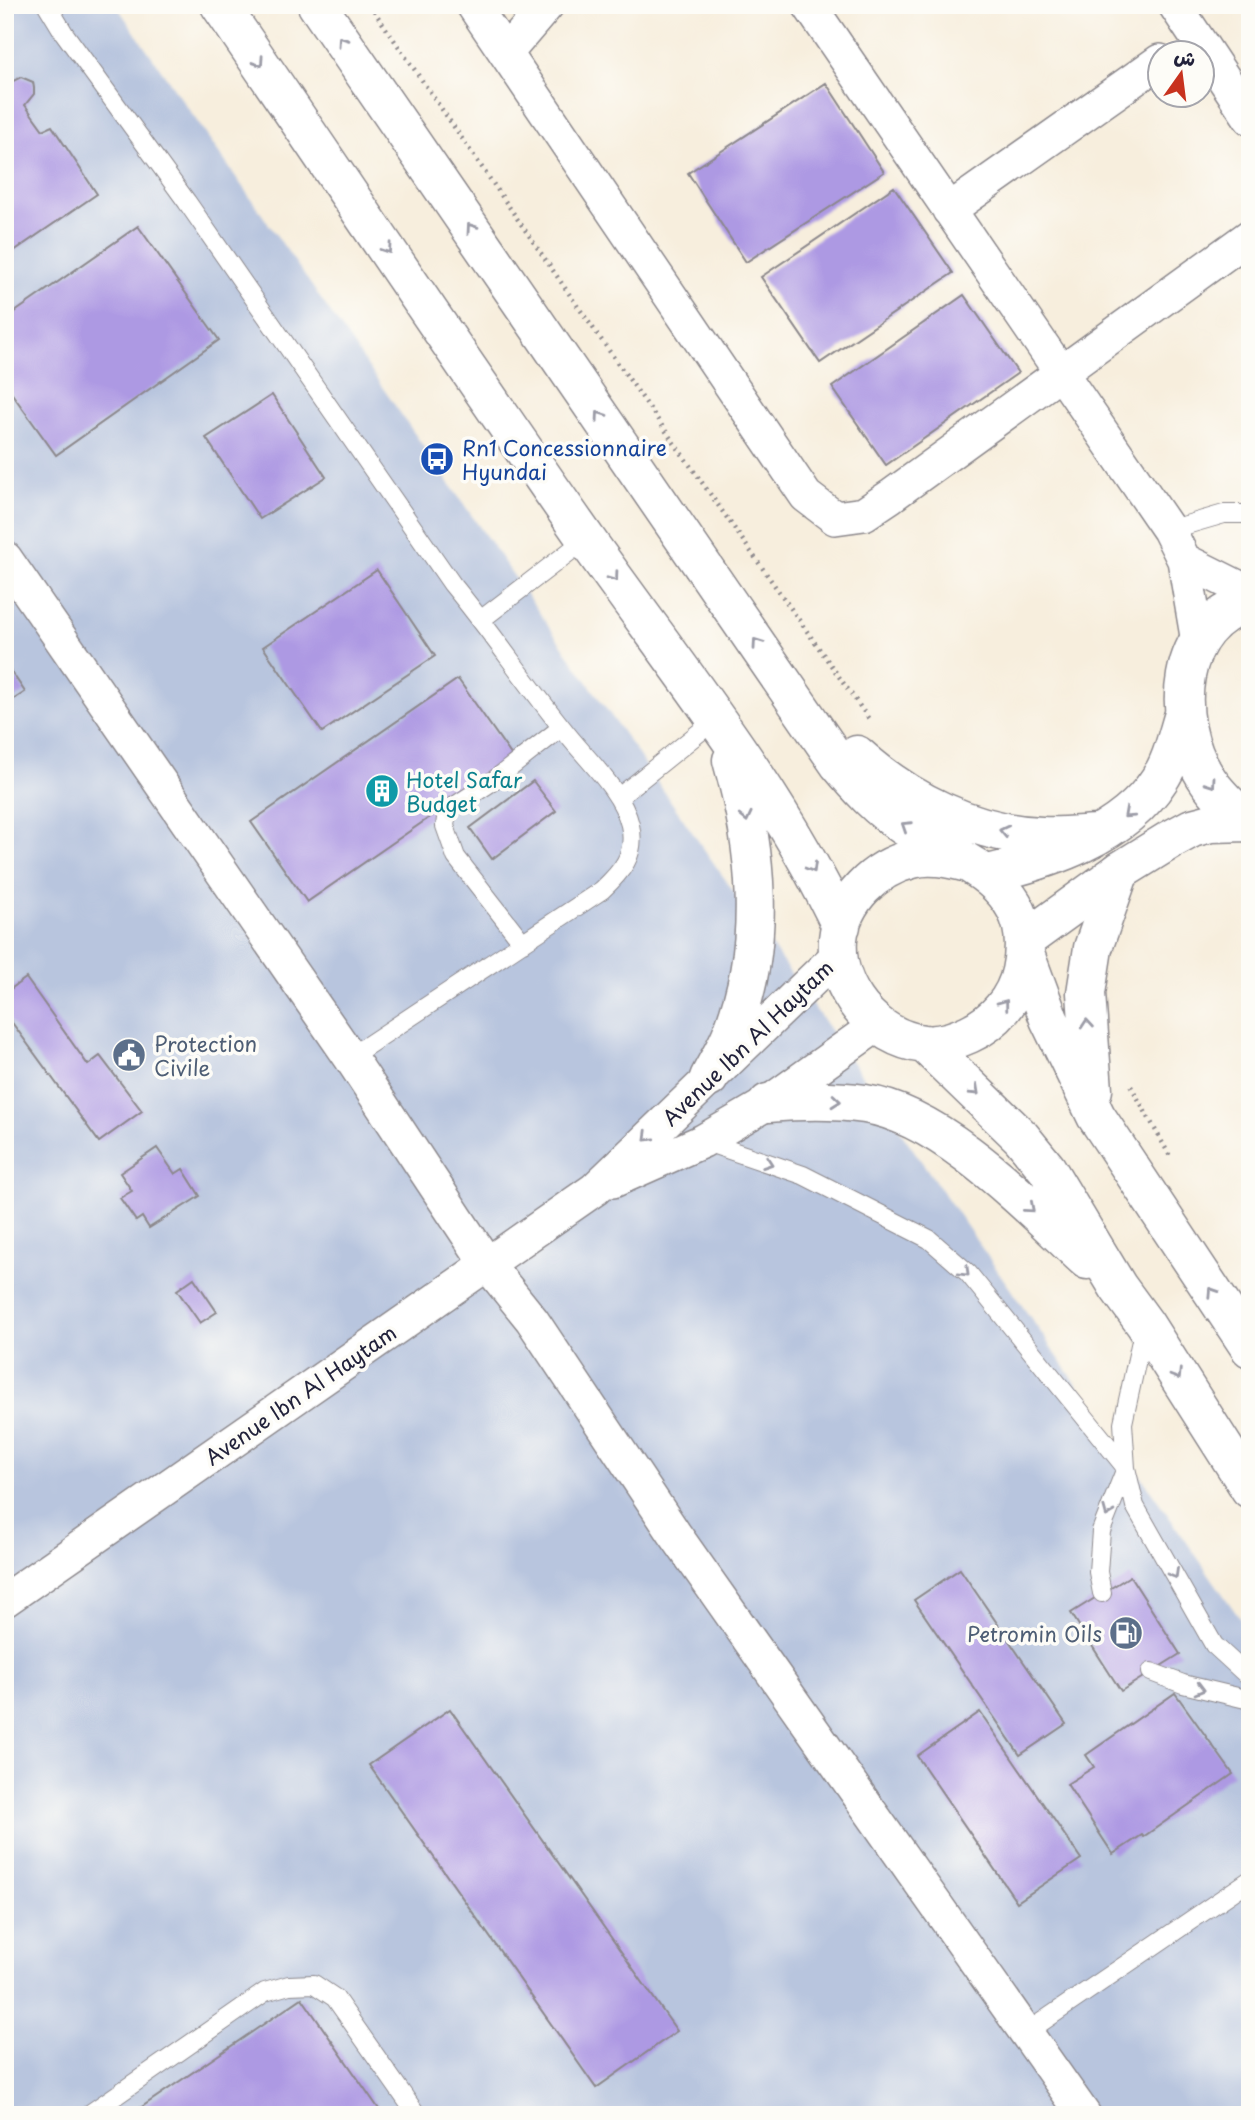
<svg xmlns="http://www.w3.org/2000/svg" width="1255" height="2120" font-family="'Playpen Sans','Playpen Sans Arabic',sans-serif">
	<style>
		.industrial { fill: #b8c5de }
		.building { fill: #ad99e3 }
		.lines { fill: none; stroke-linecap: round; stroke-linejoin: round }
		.lane-casing { stroke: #8c888c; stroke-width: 20 }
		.street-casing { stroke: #8c888c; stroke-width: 36 }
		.secondary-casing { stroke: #8c888c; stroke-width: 41 }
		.highway-casing { stroke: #8c888c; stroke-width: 41 }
		.path { stroke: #8c888c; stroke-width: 4.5; stroke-dasharray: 2 5; stroke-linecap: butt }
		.lane { stroke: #fff; stroke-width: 18 }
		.street { stroke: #fff; stroke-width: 33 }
		.secondary { stroke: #fff; stroke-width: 38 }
		.highway { stroke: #fff; stroke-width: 38 }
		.oneway { stroke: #9c9ca7 }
		.labels { text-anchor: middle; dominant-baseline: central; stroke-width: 7; stroke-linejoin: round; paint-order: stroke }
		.transit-label { font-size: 21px; fill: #164399; stroke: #fdfcf7; text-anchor: start }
		.culture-label { font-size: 21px; fill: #0d838f; stroke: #fdfcf7; text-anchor: start }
		.street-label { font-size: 21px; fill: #22223b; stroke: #fdfcf7 }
		.service-label { font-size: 21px; fill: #4e5e75; stroke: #fdfcf7; text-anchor: start }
	</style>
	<rect width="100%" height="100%" fill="#fdfcf7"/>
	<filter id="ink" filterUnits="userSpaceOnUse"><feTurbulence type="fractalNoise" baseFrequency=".0143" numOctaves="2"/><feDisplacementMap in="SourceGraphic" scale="14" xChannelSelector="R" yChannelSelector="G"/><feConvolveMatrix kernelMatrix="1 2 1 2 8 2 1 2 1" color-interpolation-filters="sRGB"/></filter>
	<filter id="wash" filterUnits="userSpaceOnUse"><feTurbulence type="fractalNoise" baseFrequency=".00686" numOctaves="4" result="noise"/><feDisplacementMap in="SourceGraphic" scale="28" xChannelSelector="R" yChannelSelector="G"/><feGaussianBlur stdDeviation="1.57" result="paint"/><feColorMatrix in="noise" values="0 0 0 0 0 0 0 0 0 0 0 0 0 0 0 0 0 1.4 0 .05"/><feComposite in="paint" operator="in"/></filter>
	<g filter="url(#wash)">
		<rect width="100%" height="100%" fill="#f7eedd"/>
		<path class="industrial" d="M5,5H116L1250,1633V2115H5Z"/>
		<g id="blocks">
			<path class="building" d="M21,77L33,82L34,88V94L25,105L43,130L52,126L97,194L5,257V85Z
				M826,83L884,172L746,262L688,173Z
				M894,187L953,273L820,363L761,277Z
				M138,226L219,340L56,455L5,384V319Z
				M964,295L1018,373L886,465L832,387Z
				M272,395L326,477L260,519L206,438Z
				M377,570L435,656L322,732L263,647Z
				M5,662L25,692L5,705Z
				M458,679L514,759L307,902L251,822Z
				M533,781L556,811L492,859L470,828Z
				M26,978L88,1065L100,1056L142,1111L99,1142L5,1013V993Z
				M157,1148L175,1174L183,1169L200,1196L149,1228L142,1217L136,1221L120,1198L132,1191L120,1173Z
				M194,1278L217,1312L200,1323L177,1290Z
				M960,1569L1066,1724L1020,1755L914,1600Z
				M1130,1576L1180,1654L1121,1691L1071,1613Z
				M1175,1693L1233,1774L1143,1837L1142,1835L1113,1854L1067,1784L1094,1767L1086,1755Z
				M450,1709L677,2031L596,2088L369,1765Z
				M980,1712L1081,1859L1017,1902L917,1756Z
				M302,1998L383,2115H130Z"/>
		</g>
	</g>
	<g filter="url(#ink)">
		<use href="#blocks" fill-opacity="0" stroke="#8c888c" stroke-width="2"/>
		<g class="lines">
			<g class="lane-casing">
				<path id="lane" d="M47,5L64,33L187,202L452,584C491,631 525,682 563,729C584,757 622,790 630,825C637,855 621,872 602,890L350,1057
					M1169,530L1224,514H1250
					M482,619L586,539
					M619,797L716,719
					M523,943L456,857L445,826L447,811L493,781L561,728
					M703,1141L803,1175L929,1239L968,1273L1126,1468L1101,1531L1098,1572L1102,1593
					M1144,1327L1123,1423L1126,1468L1135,1506L1214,1645L1250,1678
					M1151,1672L1183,1684L1250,1700
					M1027,2032L1250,1880
					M88,2115L265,1992L289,1985L314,1984L335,1998L417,2115"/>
			</g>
			<g class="street-casing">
				<path id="street" d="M473,5L806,496L835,518L864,514L891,496L1250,236
					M809,5L1169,530L1184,560L1198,642
					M1175,5L1250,118
					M506,53L547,5
					M949,210L1160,61
					M5,558L350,1057L487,1264L532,1320L674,1533L1084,2115
					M1184,560L1250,593
					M613,1181L703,1141L768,1103L877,1025
					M5,1600L595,1189L839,954"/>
			</g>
			<g class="secondary-casing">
				<path id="secondary" d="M1250,603C1174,624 1170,719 1205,776C1217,795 1233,809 1250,823
					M988,874C1049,860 1123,836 1159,780C1172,761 1177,736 1184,714
					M1025,940L1120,871L1170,840L1192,828L1211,823L1249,822"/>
			</g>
			<g class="highway-casing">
				<path id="highway" d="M220,5C342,183 462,363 586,539C675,665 775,786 841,926
					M317,5L839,764C858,787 878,809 904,826C963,864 1040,883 1021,971C1015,999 995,1022 969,1034C956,1040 939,1046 924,1044C874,1038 834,989 838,939C842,900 875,868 912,859C929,854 947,858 964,862
					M857,755C907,800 973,834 1042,836C1060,837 1078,835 1096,834
					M1025,954L1049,1019L1096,1116L1250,1348
					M925,1044L1021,1137L1047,1169L1118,1287L1145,1324L1250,1489
					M709,1078C717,1062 727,1047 733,1030C767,942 757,848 732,760
					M1093,1090L1086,993L1093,948L1120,871
					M768,1103C801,1100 832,1099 865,1104C944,1116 1029,1207 1087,1260"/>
			</g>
			<path class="path" d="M370,5L574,301L871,722
				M1131,1086L1171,1158"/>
			<use href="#lane" class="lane"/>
			<use href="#street" class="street"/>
			<use href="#secondary" class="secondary"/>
			<use href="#highway" class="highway"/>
		</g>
		<defs><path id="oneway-chevron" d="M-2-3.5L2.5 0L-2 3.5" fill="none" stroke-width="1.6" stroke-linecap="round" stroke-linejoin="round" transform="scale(1.75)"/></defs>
		<g class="oneway">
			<use href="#oneway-chevron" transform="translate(342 41) rotate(-125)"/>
			<use href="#oneway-chevron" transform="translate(259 62) rotate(56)"/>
			<use href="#oneway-chevron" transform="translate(471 228) rotate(-125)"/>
			<use href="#oneway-chevron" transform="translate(387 249) rotate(56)"/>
			<use href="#oneway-chevron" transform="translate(600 416) rotate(-125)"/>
			<use href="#oneway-chevron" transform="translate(614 577) rotate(54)"/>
			<use href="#oneway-chevron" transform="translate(757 643) rotate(-125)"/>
			<use href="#oneway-chevron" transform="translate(1211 783) rotate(55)"/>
			<use href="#oneway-chevron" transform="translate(1128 814) rotate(138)"/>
			<use href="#oneway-chevron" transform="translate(746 817) rotate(77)"/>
			<use href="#oneway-chevron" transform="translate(906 826) rotate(-147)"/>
			<use href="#oneway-chevron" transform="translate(1004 831) rotate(-168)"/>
			<use href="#oneway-chevron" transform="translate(812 868) rotate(60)"/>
			<use href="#oneway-chevron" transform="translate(1004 1004) rotate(-53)"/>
			<use href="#oneway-chevron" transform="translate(1087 1024) rotate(-95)"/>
			<use href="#oneway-chevron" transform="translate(975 1091) rotate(43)"/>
			<use href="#oneway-chevron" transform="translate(836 1101) rotate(5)"/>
			<use href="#oneway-chevron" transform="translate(648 1137) rotate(136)"/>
			<use href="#oneway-chevron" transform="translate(768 1163) rotate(19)"/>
			<use href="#oneway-chevron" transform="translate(1030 1208) rotate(41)"/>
			<use href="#oneway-chevron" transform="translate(965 1272) rotate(45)"/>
			<use href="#oneway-chevron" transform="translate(1212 1292) rotate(-123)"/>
			<use href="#oneway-chevron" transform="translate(1177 1375) rotate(58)"/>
			<use href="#oneway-chevron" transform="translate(1108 1512) rotate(112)"/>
			<use href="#oneway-chevron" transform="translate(1174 1574) rotate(60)"/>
			<use href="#oneway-chevron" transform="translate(1200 1689) rotate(15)"/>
		</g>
	</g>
	<defs>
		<g id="bus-disc" transform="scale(1.75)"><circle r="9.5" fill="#1a4fb4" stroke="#fdfcf7"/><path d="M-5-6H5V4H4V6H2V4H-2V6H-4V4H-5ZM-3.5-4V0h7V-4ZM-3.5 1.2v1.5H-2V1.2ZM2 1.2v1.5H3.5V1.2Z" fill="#fff"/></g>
		<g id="building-disc" transform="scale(1.75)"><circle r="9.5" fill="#0f9aa8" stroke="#fdfcf7"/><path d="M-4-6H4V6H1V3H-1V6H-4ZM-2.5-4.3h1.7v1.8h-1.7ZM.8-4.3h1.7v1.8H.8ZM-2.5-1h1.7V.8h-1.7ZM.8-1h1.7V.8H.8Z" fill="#fff"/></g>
		<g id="civic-disc" transform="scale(1.75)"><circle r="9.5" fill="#5c6f8a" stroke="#fdfcf7"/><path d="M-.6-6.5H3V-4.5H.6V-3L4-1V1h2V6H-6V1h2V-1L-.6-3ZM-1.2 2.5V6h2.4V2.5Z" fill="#fff"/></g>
		<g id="fuel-disc" transform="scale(1.75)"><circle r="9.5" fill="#5c6f8a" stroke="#fdfcf7"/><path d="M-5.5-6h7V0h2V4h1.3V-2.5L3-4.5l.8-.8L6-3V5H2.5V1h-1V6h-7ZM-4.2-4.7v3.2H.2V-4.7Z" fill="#fff"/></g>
	</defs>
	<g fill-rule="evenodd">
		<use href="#bus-disc" x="437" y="459"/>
		<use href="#building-disc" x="382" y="791"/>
		<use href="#civic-disc" x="129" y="1055"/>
		<use href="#fuel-disc" x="1126" y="1633"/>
	</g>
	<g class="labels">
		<g class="transit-label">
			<text x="462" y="447">Rn1 Concessionnaire<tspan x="462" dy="24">Hyundai</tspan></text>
		</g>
		<g class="culture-label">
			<text x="406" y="779">Hotel Safar<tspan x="406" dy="24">Budget</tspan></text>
		</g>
		<g class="street-label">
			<text transform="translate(747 1042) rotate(-44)">Avenue Ibn Al Haytam</text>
			<text transform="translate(300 1394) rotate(-35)">Avenue Ibn Al Haytam</text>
		</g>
		<g class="service-label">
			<text x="154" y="1043">Protection<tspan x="154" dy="24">Civile</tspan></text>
			<text x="1102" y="1633" text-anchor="end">Petromin Oils</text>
		</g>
	</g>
	<rect width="1255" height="2120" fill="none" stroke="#fdfcf7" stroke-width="28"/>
	<g transform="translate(1181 74) rotate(14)"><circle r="33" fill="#fdfcf7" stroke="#a5a5ac" stroke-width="2"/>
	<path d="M0-5L12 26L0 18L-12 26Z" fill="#c8321e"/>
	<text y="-10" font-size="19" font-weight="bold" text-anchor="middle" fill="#22223b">ش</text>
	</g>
</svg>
